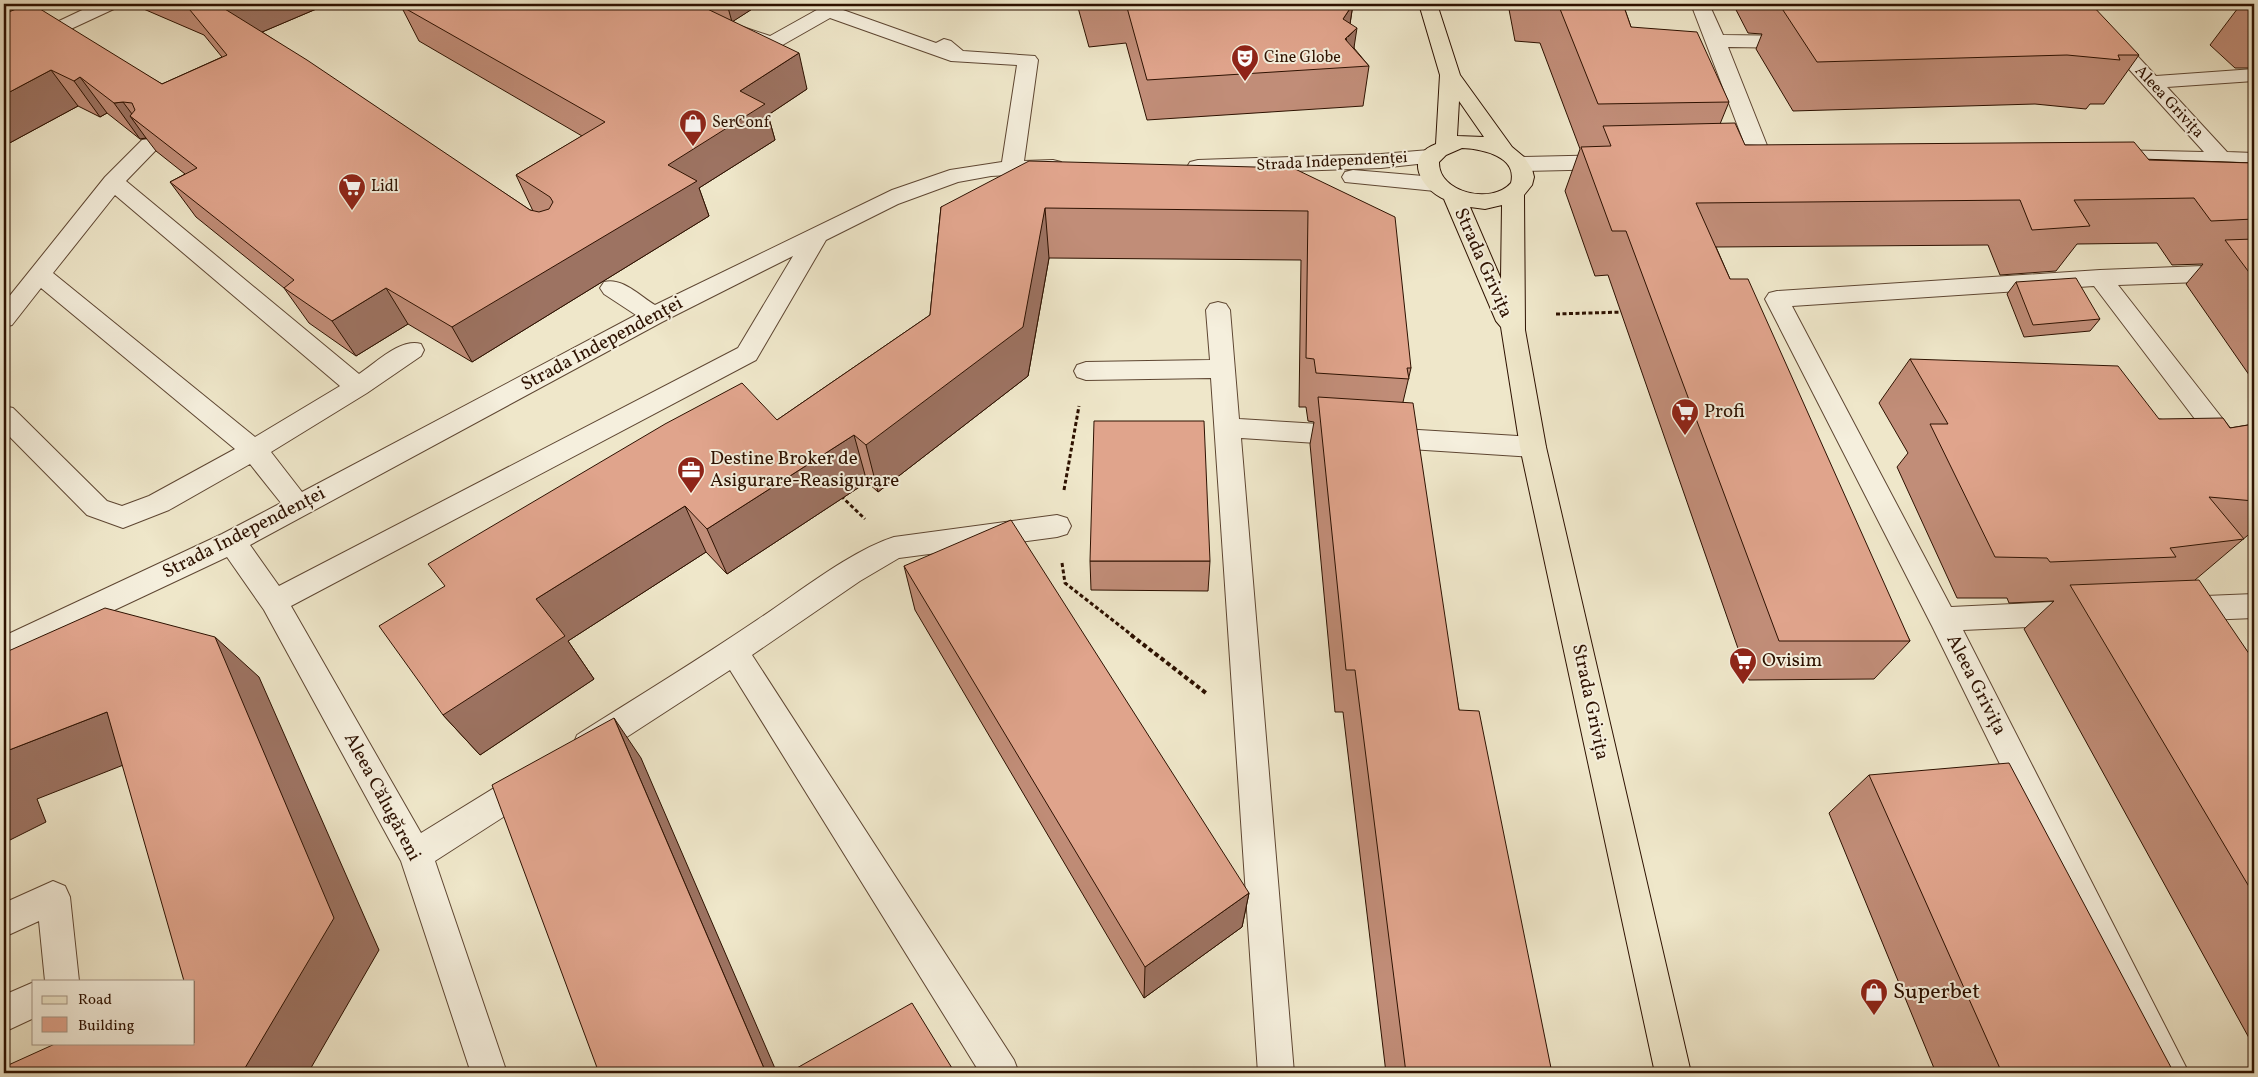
<svg xmlns="http://www.w3.org/2000/svg" width="2258" height="1077" font-family="Vollkorn,serif">
	<style>
		.lines { fill: none; stroke-linecap: round; stroke-linejoin: round }
		.minor-casing { stroke: #5e4632; stroke-width: 2 }
		.major-casing { stroke: #2d1100; stroke-width: 2 }
		.path-far1 { stroke: #2d1100; stroke-width: 3; stroke-dasharray: 4 2.5; stroke-linecap: butt }
		.path { stroke: #2d1100; stroke-width: 4; stroke-dasharray: 4.5 3; stroke-linecap: butt }
		.minor { fill: #f5efdd; fill-rule: evenodd }
		.major { fill: #efe7ca; fill-rule: evenodd }
		.wall { fill: #c18d78; stroke: #2d1100 }
		.shaded-wall { fill: #9d7362; stroke: #2d1100 }
		.building { fill: #e0a48c; stroke: #2d1100 }
		.labels { text-anchor: middle; dominant-baseline: central; stroke-width: 4; stroke-linejoin: round; paint-order: stroke }
		.far-poi-label { font-size: 16px; fill: #2d1100; stroke: #f5efdd; text-anchor: start }
		.far-street-label { font-size: 16px; fill: #2d1100; stroke: #f5efdd }
		.street-label { font-size: 19px; fill: #2d1100; stroke: #f5efdd }
		.poi-label { font-size: 19px; fill: #2d1100; stroke: #f5efdd; text-anchor: start }
		.near-poi-label { font-size: 22px; fill: #2d1100; stroke: #f5efdd; text-anchor: start }
	</style>
	<rect width="100%" height="100%" fill="#efe7ca"/>
	<filter id="stains"><feTurbulence type="fractalNoise" baseFrequency=".004" numOctaves="4"/><feColorMatrix values="0 0 0 0 .2 0 0 0 0 .09 0 0 0 0 .02 0 0 0 .5 -.17"/></filter>
	<radialGradient id="worn" r=".72"><stop offset=".6" stop-color="#630" stop-opacity="0"/><stop offset="1" stop-color="#630" stop-opacity=".3"/></radialGradient>
	<g class="lines">
		<g class="minor-casing">
			<path id="minor" d="M95,4H118L116,8L4,60V47Z
				M1691,4H1709L1723,35L1796,36L1803,38L1806,42L1803,46L1796,48L1728,47L1772,158L1768,163L1761,165L1754,163L1750,158Z
				M2070,4H2089L2156,76L2254,69V81L2167,87L2227,152L2254,153V165H2237L2254,190V212L2246,210L2215,165L2111,164L2104,162L2100,157L2104,152L2111,150L2204,152Z
				M829,5L936,43L944,39L951,41L963,51L1035,56L1038,60L1024,161L1053,160L1061,162L1064,167L1061,172L991,176L958,182L898,204L826,240L756,360L291,606L421,833L520,772L531,768L542,772L547,782L542,792L435,861L507,1073H471L401,861L264,610L227,557L4,662V636L222,534L281,503L250,464L169,510L123,528L87,515L4,431V406L13,408L107,501L122,506L149,496L235,449L41,288L12,325L4,327V303L105,177L142,140L149,139L156,140L159,145L156,150L126,181L359,374C376,363 400,338 421,344L424,350L421,356L367,393L271,452L302,492L636,315L604,294L600,288L604,282C622,277 640,296 655,305L892,190L950,170L1002,162L1017,65L951,61L830,18L779,47L772,49L733,36L730,32L733,28L740,26L770,36L822,7ZM115,195L340,386L255,437L53,273ZM793,256L738,348L279,586L250,545L662,322Z
				M1429,150L1436,152L1440,157L1436,162L1381,168L1198,174L1190,172L1187,167L1190,162L1198,160L1381,154Z
				M1613,155L1621,157L1624,162L1621,167L1613,169L1520,171L1512,169L1509,164L1512,159L1520,157Z
				M1353,170L1435,177L1443,179L1446,184L1443,189L1435,191L1345,182L1342,177L1345,172Z
				M2254,264V280L2118,285L2254,459V488L2245,485L2094,286L1792,306L1951,607L2075,601L2085,605L2089,613L2085,621L2075,625L1963,630L2189,1073H2152L1932,626L1765,299L1769,293L1777,291L2100,270Z
				M1218,302L1226,304L1230,310L1239,419L1533,437L1542,440L1546,447L1542,454L1533,457L1241,438L1294,1073H1258L1211,378L1086,380L1077,377L1074,371L1077,365L1086,362L1210,360L1206,310L1210,304Z
				M1057,515L1067,518L1071,526L1067,534L1057,537L899,558L860,581L752,655L1014,1060L1019,1073H980L730,670L599,755L588,759L577,755L573,745L577,735C637,697 698,660 757,620C797,594 850,551 894,537Z
				M2254,594V618L2181,621L2171,617L2167,609L2171,601L2181,597Z
				M53,881L65,886L70,897L79,981H45L39,921L4,937V903Z
				M34,982V1018L4,1032V995Z"/>
		</g>
		<g class="major-casing">
			<path id="major" d="M1419,4H1437L1460,75L1512,147L1524,157L1532,169L1534,177L1532,185L1524,195L1525,330L1546,447L1691,1073H1655L1520,447L1501,327L1496,321L1444,199C1421,189 1403,156 1436,144L1440,75ZM1459,101L1484,137L1457,136ZM1462,148C1482,149 1518,156 1511,183C1492,205 1438,193 1439,162L1446,155ZM1502,205L1501,279L1470,207L1485,209Z"/>
		</g>
		<path class="path-far1" d="M1556,314L1624,312
			M1064,490L1079,406
			M841,496L865,519
			M1062,563L1065,583L1133,636"/>
		<path class="path" d="M1131,635L1206,693"/>
		<use href="#minor" class="minor"/>
		<use href="#major" class="major"/>
	</g>
	<path class="wall" d="M4,4H23L24,5L162,84L222,57L204,35L132,4H328L262,32L530,210L533,211L516,175L582,136L419,41L401,6L405,4H760L733,21L807,89L768,115L775,140L699,188L709,216L472,362L408,324L356,356L309,323L284,288L196,217L170,182L185,174L156,151L146,138L140,139L107,113L100,117L78,106L4,146Z
		M964,4H1017L970,7Z
		M1077,4H1353L1350,24L1354,48L1369,66L1363,106L1147,120L1126,43L1089,47Z
		M1508,4H1623L1631,27L1729,102L1720,124L1745,145L2254,163V382L2186,284L2203,264L2172,265L2157,243L2077,244L2056,271L2000,275L1988,245L1716,247L1730,279L1910,641L1874,679L1749,680L1608,275L1595,276L1565,191L1580,149L1540,43L1515,41Z
		M1733,4H2054L2139,55L2104,104H2090L2086,109L2035,104L1793,111L1756,49L1762,34L1748,33Z
		M2241,4H2254V68H2235L2210,45Z
		M2254,79V86L2251,83Z
		M1293,168L1411,368L1403,402L1459,710L1552,1073H1386L1343,712H1335L1310,444L1314,422L1308,421L1306,407H1299L1301,260L1049,258L1028,376L878,492L867,482L727,574L706,552L568,641L594,679L480,755L443,715L777,420L930,315L941,207Z
		M2016,282L2100,319L2090,331L2024,337L2007,294Z
		M1910,359L2159,419L2230,428L2254,424V530L2195,580L2254,661V1047L2024,629L2054,601L2009,603L2007,598H1957L1897,467L1908,453L1879,403Z
		M1090,561H1210L1208,591L1091,590Z
		M904,566L1249,893L1242,927L1144,998L915,610Z
		M1869,775L2174,1073H1936L1829,813Z"/>
	<path class="shaded-wall" d="M4,4H23L41,28L4,45Z
		M224,4H328L241,41L220,6Z
		M696,4H707L715,32Z
		M727,4H760L732,22Z
		M1353,4L1348,37L1357,28L1351,67L1343,19Z
		M799,53L807,89L768,115L775,140L699,188L709,216L472,362L452,327L668,165L740,91Z
		M51,70L78,106L4,146V95Z
		M80,77L107,113L100,117L74,81Z
		M123,102L138,122L130,116L146,138L140,139L114,103Z
		M1045,208L1049,258L1028,376L878,492L866,445Z
		M386,288L408,324L356,356L332,321Z
		M854,435L867,482L727,574L707,529Z
		M685,506L706,552L568,641L594,679L480,755L443,715L536,599Z
		M215,637L259,677L379,950L308,1073H242Z
		M107,712L159,751L37,799L46,822L4,843V752Z
		M614,718L641,758L777,1073H766Z
		M1249,893L1242,927L1144,998L1145,967Z"/>
	<path class="building" d="M28,4H32L162,84L227,55L185,4H224L220,6L307,60L530,210L539,212L549,209L553,202L550,197L516,175L605,122L401,6L405,4H697L799,53L740,91L765,104L668,165L697,181L452,327L386,288L332,321L284,288L294,280L170,182L197,168L130,116L135,110L132,103L123,102L114,103L80,77L74,81L51,70L4,95V14Z
		M1086,4H1353L1343,19L1357,28L1345,39L1369,66L1147,80L1126,4L1087,8Z
		M1558,4H1623L1631,27L1697,32L1729,102L1598,104Z
		M1757,4H1775L1774,8H1759Z
		M1779,4H2091L2139,55H2118L2120,60L2067,55L1817,62Z
		M2246,4H2254V11Z
		M1735,123L1745,145L2134,142L2149,160L2254,163V219L2211,221L2194,198L2074,200L2090,226L2032,230L2020,200L1696,203L1730,279H1748L1910,641H1779L1626,231H1612L1581,147L1611,146L1603,126Z
		M1029,161L1293,168L1395,217L1411,368H1407L1409,379L1316,373L1314,359L1306,358L1308,211L1045,208L1023,327L866,445L854,435L707,529L685,506L536,599L565,636L443,715L379,626L445,586L428,564L665,424L742,383L777,420L930,315L941,207Z
		M2254,239V279L2225,240Z
		M2076,278L2100,319L2033,325L2016,282Z
		M1910,359L2118,366L2159,419L2223,418L2230,428L2254,424V501L2209,497L2244,539L2170,548L2176,557L2050,562L2047,558L1995,557L1930,424H1948Z
		M1318,397L1413,403L1459,710L1479,711L1552,1073H1406L1355,670H1346Z
		M1094,421H1204L1210,561H1090Z
		M1011,520L1249,893L1145,967L904,566Z
		M2199,580L2254,661V895L2070,585Z
		M105,608L215,637L334,918L242,1073H4V1067L57,1043H194V981H184L107,712L4,752V653Z
		M614,718L766,1073H599L492,785Z
		M2009,763L2174,1073H2002L1869,775Z
		M912,1003L955,1073H788Z"/>
	<defs>
		<g id="theatre-pin" transform="scale(1.4375)"><path d="M0 17L-7.5 6A9.5 9.5 0 1 1 7.5 6Z" fill="#8f2418" stroke="#f5efdd"/><path d="M-5-5.5Q0-4 5-5.5V0Q5 5 0 6Q-5 5-5 0ZM-3.3-2.5H-1v1.5H-3.3ZM1-2.5H3.3v1.5H1ZM-2.8 1Q0 5.5 2.8 1Z" fill="#fff"/></g>
		<g id="shop-pin" transform="scale(1.4375)"><path d="M0 17L-7.5 6A9.5 9.5 0 1 1 7.5 6Z" fill="#8f2418" stroke="#f5efdd"/><path d="M-5-2.5h2.3a2.7 3.5 0 0 1 5.4 0H5L5.5 6h-11ZM-1.5-2.5h3a1.5 2.3 0 0 0-3 0Z" fill="#fff"/></g>
		<g id="supermarket-pin" transform="scale(1.4375)"><path d="M0 17L-7.5 6A9.5 9.5 0 1 1 7.5 6Z" fill="#8f2418" stroke="#f5efdd"/><path d="M-6-5.5h2.5l.6 2H6L4.5 2H-2.5L-4.4-4H-6ZM-1.5 3.2a1.3 1.3 0 1 0 .1 0ZM3 3.2a1.3 1.3 0 1 0 .1 0Z" fill="#fff"/></g>
		<g id="office-pin" transform="scale(1.4375)"><path d="M0 17L-7.5 6A9.5 9.5 0 1 1 7.5 6Z" fill="#8f2418" stroke="#f5efdd"/><path d="M-6-3h4V-5.5h4V-3h4V5H-6ZM-1-4.5V-3h2v-1.5ZM-6 0V1H6V0Z" fill="#fff"/></g>
	</defs>
	<g fill-rule="evenodd">
		<use href="#theatre-pin" x="1245" y="58"/>
		<use href="#shop-pin" x="693" y="123"/>
		<use href="#supermarket-pin" x="352" y="187"/>
		<use href="#supermarket-pin" x="1685" y="412"/>
		<use href="#office-pin" x="691" y="470"/>
		<use href="#supermarket-pin" x="1743" y="661"/>
		<use href="#shop-pin" x="1874" y="992"/>
	</g>
	<g class="labels">
		<g class="far-poi-label">
			<text x="1264" y="58">Cine Globe</text>
			<text x="712" y="123">SerConf</text>
			<text x="371" y="187">Lidl</text>
		</g>
		<g class="far-street-label">
			<text transform="translate(2169 102) rotate(47)">Aleea Grivița</text>
			<text transform="translate(1332 162) rotate(-3)">Strada Independenței</text>
		</g>
		<g class="street-label">
			<text transform="translate(1483 263) rotate(66)">Strada Grivița</text>
			<text transform="translate(602 344) rotate(-28)">Strada Independenței</text>
			<text transform="translate(244 533) rotate(-27)">Strada Independenței</text>
			<text transform="translate(1976 685) rotate(63)">Aleea Grivița</text>
			<text transform="translate(1590 702) rotate(78)">Strada Grivița</text>
			<text transform="translate(382 797) rotate(62)">Aleea Călugăreni</text>
		</g>
		<g class="poi-label">
			<text x="1704" y="412">Profi</text>
			<text x="710" y="459">Destine Broker de<tspan x="710" dy="22">Asigurare-Reasigurare</tspan></text>
			<text x="1762" y="661">Ovisim</text>
		</g>
		<g class="near-poi-label">
			<text x="1893" y="992">Superbet</text>
		</g>
	</g>
	<rect width="2258" height="1077" fill="none" stroke="#efe7ca" stroke-width="20"/>
	<rect x="5" y="5" width="2248" height="1067" fill="none" stroke="#2d1100" stroke-width="2.5"/>
	<rect x="10" y="10" width="2238" height="1057" fill="none" stroke="#2d1100"/>
	<rect x="32" y="980" width="162" height="65" fill="#f5efdd" stroke="#a59685"/>
	<rect x="42" y="996" width="25" height="8" fill="#efe7ca" stroke="#a59685"/>
	<text x="78" y="1004" font-size="15" fill="#2d1100">Road</text>
	<rect x="42" y="1017" width="25" height="15" fill="#e0a48c" stroke="#a59685"/>
	<text x="78" y="1030" font-size="15" fill="#2d1100">Building</text>
	<rect width="100%" height="100%" filter="url(#stains)"/>
	<rect width="100%" height="100%" fill="url(#worn)"/>
</svg>
